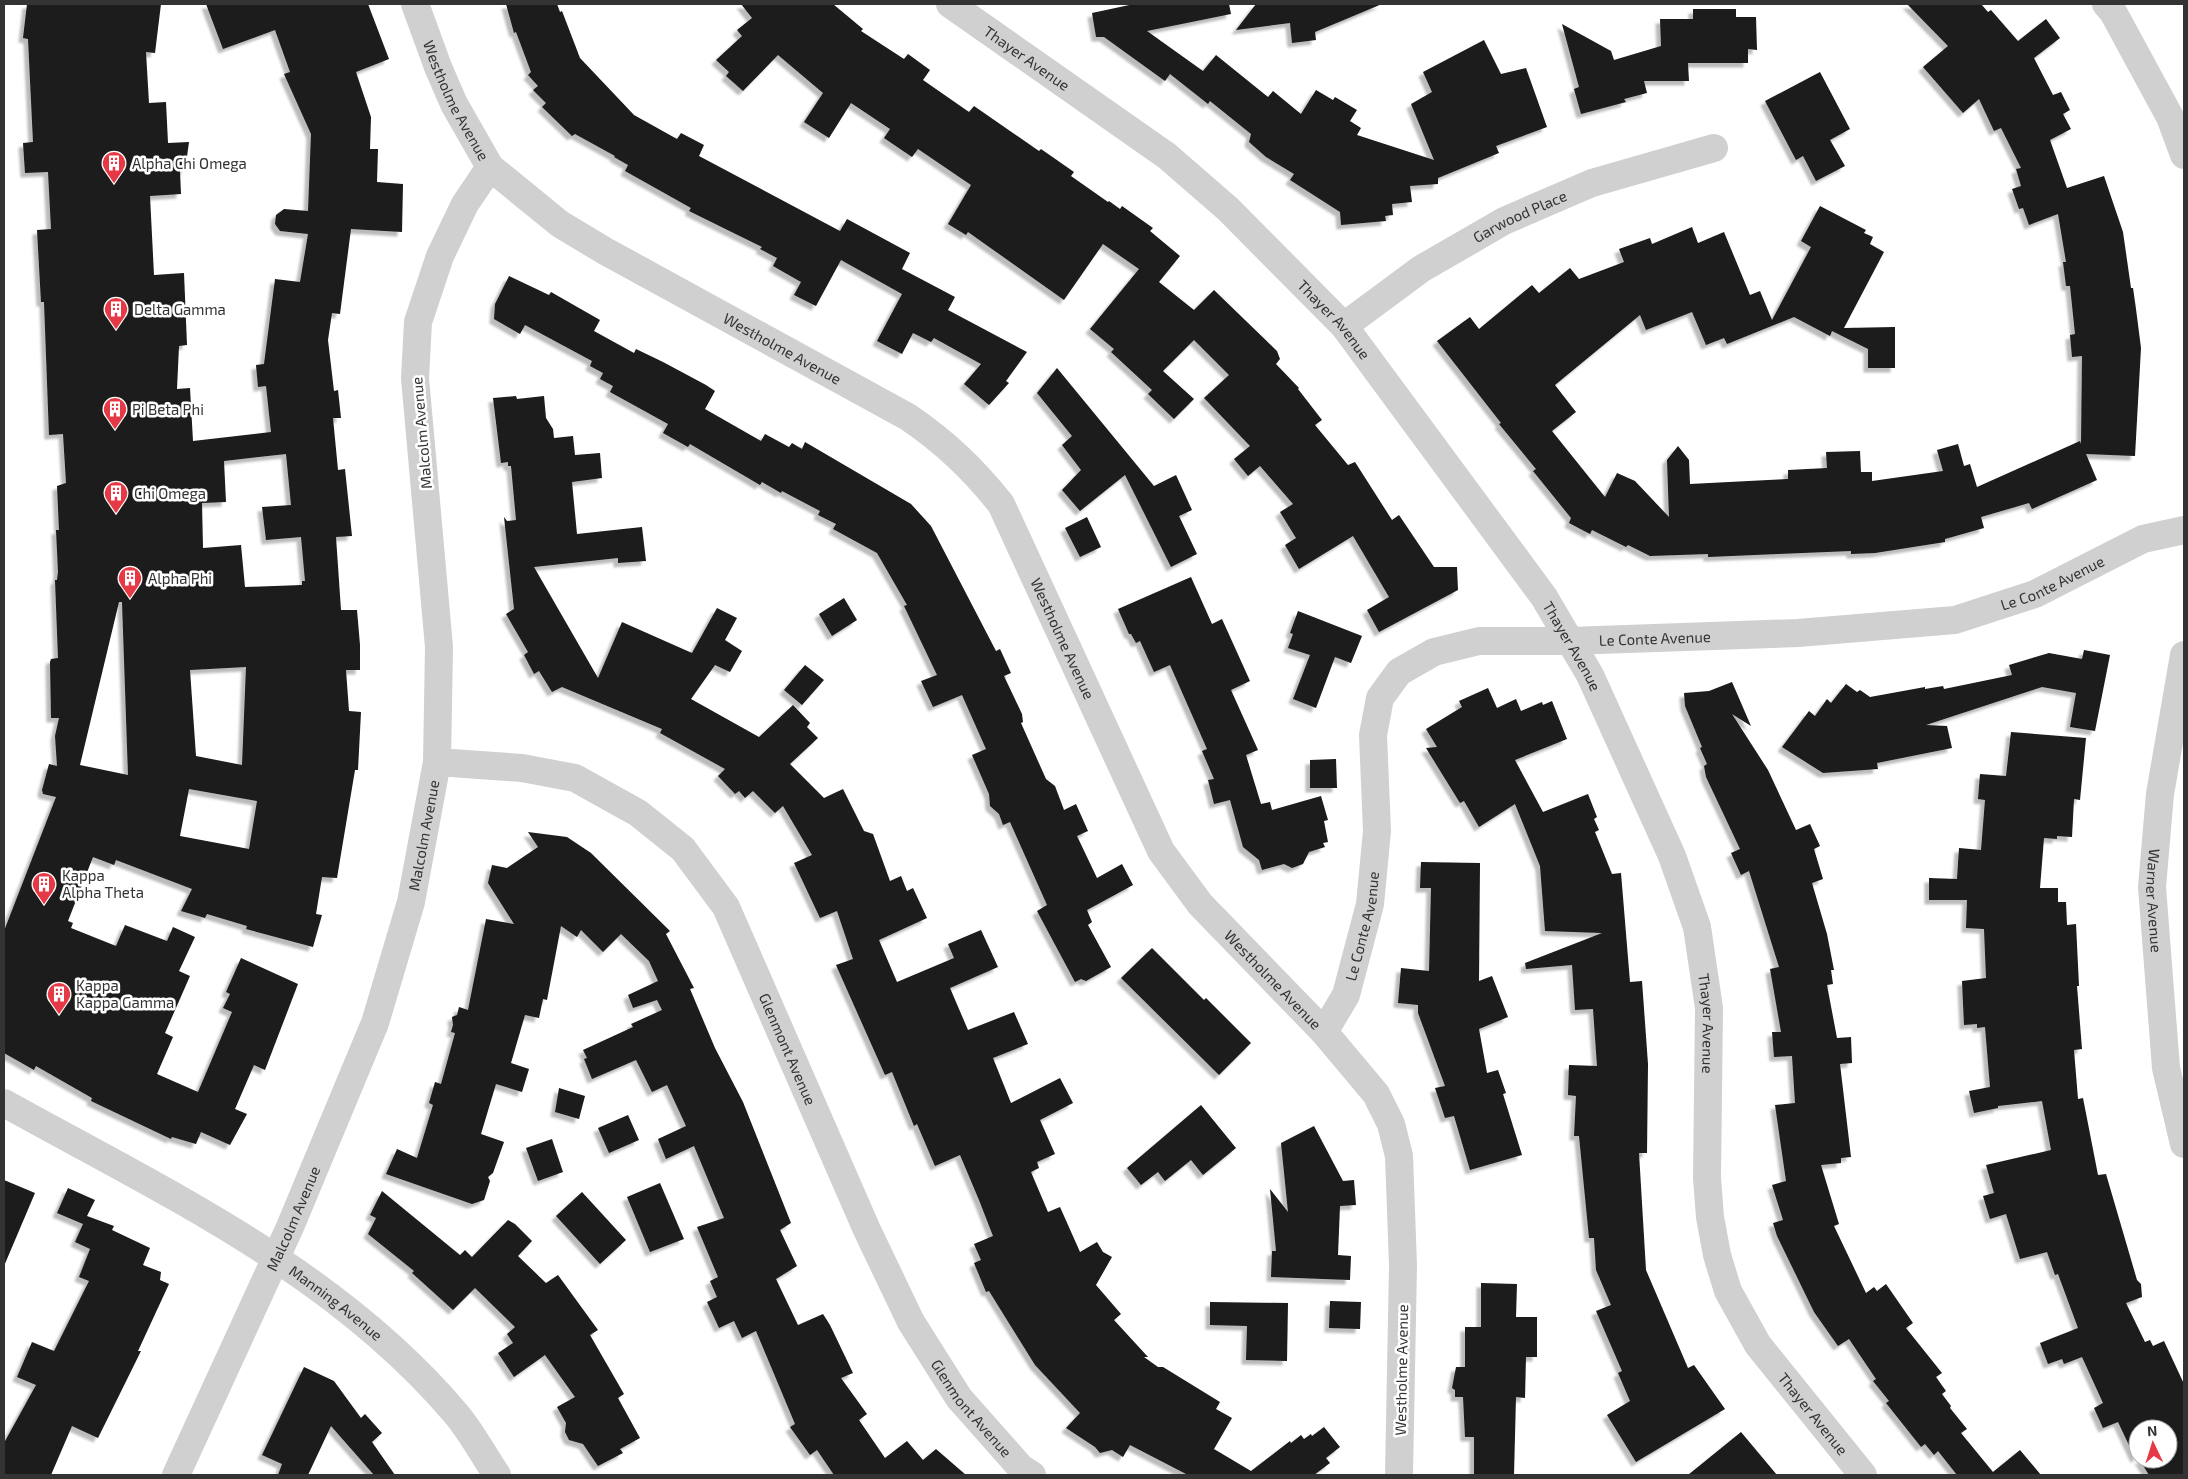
<svg xmlns="http://www.w3.org/2000/svg" width="2188" height="1479" font-family="'Exo 2',sans-serif">
	<style>
		.building { fill: #1a1a1a; fill-rule: evenodd; filter: url(#shadow) }
		.lines { fill: none; stroke-linecap: round; stroke-linejoin: round }
		.minor { stroke: #d0d0d0; stroke-width: 28 }
		.tertiary { stroke: #d0d0d0; stroke-width: 28 }
		.labels { text-anchor: middle; dominant-baseline: central; stroke-width: 5; stroke-linejoin: round; paint-order: stroke }
		.street-label { font-size: 15px; fill: #333; stroke: #fff }
		.poi-label { font-size: 15px; fill: #333; stroke: #fff; text-anchor: start }
	</style>
	<defs>
		<filter id="shadow"><feDropShadow dx="-4.5" dy="4.5" stdDeviation="1" flood-color="#0004"/></filter>
	</defs>
	<rect width="100%" height="100%" fill="#fff"/>
	<path class="building" d="M27,4H161L155,53L146,52L149,103L166,102L168,143L189,142L185,171H180L181,194L150,196L154,275L184,273L187,345L179,346L177,389L190,388L193,441L271,432L266,386L258,387L256,365L264,364L275,279L300,282L308,234L280,231L275,224L276,215L284,209L308,211L311,134L284,74L290,72L275,30L223,49L206,4H368L389,59L356,72L371,117L370,149H378L377,182L403,184L402,232L351,229L340,314L332,313L328,340L334,391L338,390L341,418H333L338,470L345,469L352,536L336,537L341,610H357L360,645V670H346L349,711L361,712L358,770H355L337,878L322,877L316,914L322,915L313,947L246,929L247,926L207,914L205,918L181,911L192,889L116,860L114,865L93,857L68,921L73,923L71,928L116,946L125,925L167,941L173,927L195,937L179,971L190,976L165,1033L173,1037L157,1074L198,1092L232,1012L223,1008L230,994L226,992L241,958L298,984L265,1070L254,1065L235,1109L247,1114L230,1145L201,1132L196,1144L172,1137L171,1139L91,1101L92,1098L36,1066L34,1070L4,1053V931L56,797L43,794L42,790L49,764L57,766L55,736L59,718H51L50,662L51,659L58,658L55,580H57L58,572L56,530H59L57,486L66,483L63,434L49,435L44,302H41L37,230L51,229L48,172L25,173L23,143L33,142L28,39L23,38ZM286,454L291,505L262,507L266,540L301,537L305,581H302V585L245,587L241,545L203,548L202,503L226,502L224,461ZM119,602H122L128,775L80,765ZM246,667L242,765L196,756L190,670ZM189,789L257,801L249,849L180,836Z
		M506,4H557L560,12L562,11L580,58L634,115L677,139L681,133L704,145L699,156L840,231L847,219L910,253L902,269L955,297L948,310L1027,352L1006,381L1009,383L989,405L964,384L981,364L934,338L931,342L913,333L902,354L877,341L902,294L841,260L816,306L794,295L801,282L773,266L777,258L760,249L762,247L689,211L691,208L625,171L628,165L614,157L615,156L575,134L572,136L542,107L546,103L533,90L538,86L528,75L531,72L516,32L514,33Z
		M741,4H833L863,29L861,31L904,59L908,54L930,70L923,80L969,112L974,106L1039,151L1041,149L1074,172L1071,176L1108,202L1109,201L1120,209L1122,206L1153,228L1150,231L1180,256L1159,282L1194,310L1214,290L1277,351L1280,359L1276,364L1299,388L1298,389L1322,420L1315,425L1348,465L1355,462L1392,520L1399,515L1434,567H1457L1458,590L1379,632L1367,610L1389,597L1353,536L1299,569L1285,545L1296,538L1280,512L1293,504L1260,466L1248,476L1234,459L1250,446L1204,398L1229,375L1194,340L1163,371L1194,399L1174,419L1148,394L1152,390L1111,352L1114,349L1090,329L1139,269L1103,244L1064,300L968,232L966,235L948,224L971,185L918,149L912,157L884,138L890,129L851,103L829,138L804,122L823,93L778,55L743,91L726,76L729,72L716,60L742,36L737,30L752,18Z
		M1134,4H1229L1231,14L1147,31L1203,71L1216,55L1268,97L1273,91L1301,114L1316,90L1333,100L1335,97L1357,110L1350,121L1361,128L1357,135L1434,160L1411,104L1432,92L1423,72L1484,40L1501,74L1526,68L1547,127L1496,146L1499,153L1438,178V184L1410,186L1412,202L1392,204L1393,215L1385,216L1386,221L1341,225L1340,212L1290,180L1294,174L1266,157L1249,142L1251,134L1210,101L1208,104L1170,74L1165,81L1104,37H1096L1092,13Z
		M1256,4H1382L1315,32L1316,40L1292,43L1290,23L1236,30Z
		M1907,4H1981L1988,12L1991,10L2018,41L2046,19L2060,38L2034,58L2053,95L2061,92L2070,110L2063,114L2071,129L2050,140L2067,188L2104,176L2123,232L2131,288H2133L2136,309L2141,348L2135,456L2086,454L2097,480L2032,509L2029,503L1981,517L1984,528L1945,539V542L1875,553L1851,554V551L1708,557V554L1650,556L1628,545L1626,547L1592,530L1590,534L1569,523L1571,518L1533,471L1536,469L1499,424L1501,423L1437,341L1470,317L1479,329L1532,285L1539,293L1570,268L1579,279L1624,262L1619,249L1650,238L1652,244L1692,227L1698,243L1724,232L1750,295L1760,291L1772,320L1811,247L1801,241L1820,206L1866,230L1864,233L1873,237L1870,244L1884,252L1844,328L1895,327V368H1868V349L1832,331L1830,336L1794,317L1727,344L1724,338L1706,345L1692,312L1646,330L1640,315L1555,385L1576,412L1552,431L1605,497L1617,473L1635,481L1669,517L1667,460L1678,446L1689,460L1690,484L1788,479V470L1827,468L1826,452L1860,451L1861,472H1872V481L1943,471L1937,450L1958,444L1964,466L1970,464L1977,487L2080,441L2081,444L2082,356L2072,357L2070,335L2075,334L2070,286H2066L2063,262H2066L2058,214L2029,225L2023,208L2019,209L2012,189L2021,186L2016,169L2021,168L2001,128L1994,131L1979,99L1963,113L1923,67L1948,46Z
		M1693,9H1736V17H1756L1757,50L1748,49V63H1688L1689,81H1644L1647,93L1624,99L1626,102L1581,114L1574,89L1579,87L1562,24L1611,51L1614,60L1661,46L1660,19H1693Z
		M1820,72L1850,129L1830,140L1845,166L1816,181L1803,156L1796,160L1765,101Z
		M509,276L549,295L551,292L600,320L594,331L634,353L636,349L663,362L706,385L715,391L705,409L761,441L765,434L789,447L792,443L802,449L805,442L911,504L931,526L996,651L1000,649L1011,673L1004,676L1022,714L1023,722L1021,723L1046,779L1055,786L1064,810L1076,804L1088,831L1077,836L1097,878L1122,864L1133,885L1087,910L1092,922L1088,925L1111,967L1086,981L1081,979L1075,982L1037,911L1047,905L1010,822L1003,825L999,814L990,806L989,794L972,755L986,749L962,695L933,707L921,681L937,675L904,606L907,605L877,553L833,529L836,524L818,515L820,511L782,491L781,493L762,482L760,485L690,444L688,447L663,433L668,424L610,392L613,386L600,379L603,373L590,366L592,361L525,325L520,334L494,319L495,304Z
		M1057,368L1154,486L1176,475L1192,510L1179,516L1197,554L1171,567L1125,475L1080,511L1062,490L1081,470L1062,445L1072,436L1037,393Z
		M516,396L517,399L544,396L546,418L553,429L554,438L573,436L575,455L600,453L602,478L572,482L577,534L642,527L646,561L618,563V558L534,567L598,678L622,622L692,653L717,608L737,618L725,640L742,651L730,672L715,665L691,699L759,737L793,705L810,723L807,727L818,738L790,764L824,798L843,789L864,831L873,834L890,881L901,876L907,891L913,888L927,918L879,940L897,982L954,958L948,944L981,930L998,967L950,988L968,1030L1014,1012L1028,1044L993,1058L1011,1103L1060,1078L1073,1103L1040,1120L1055,1154L1037,1162L1039,1168L1031,1172L1048,1212L1060,1207L1080,1252L1097,1242L1103,1252L1112,1257L1096,1285L1121,1314L1114,1320L1148,1357H1144L1158,1367H1163L1220,1402L1216,1409L1232,1418L1214,1449L1251,1471L1290,1441L1291,1443L1301,1435L1304,1439L1311,1434L1312,1436L1324,1427L1340,1447L1326,1458L1330,1463L1314,1475H1188L1130,1445L1123,1457L1112,1450L1100,1453L1095,1447L1066,1428L1080,1413L1035,1365L989,1291L986,1292L974,1263L981,1260L974,1244L993,1236L979,1200L960,1155L935,1166L917,1124L914,1126L892,1072L885,1075L836,965L853,959L837,911L820,918L794,863L812,855L783,806L775,813L753,791L745,798L739,791L735,794L718,776L725,769L660,733L662,729L562,687L552,692L539,671L534,674L524,655L528,652L506,614L514,609L504,517L507,521L516,520L511,466H508V462L501,463L493,398Z
		M1087,517L1101,547L1080,557L1065,528Z
		M1191,577L1212,624L1222,619L1250,681L1231,690L1258,750L1246,755L1261,804L1270,802L1272,810L1321,796L1328,820L1324,821L1328,842L1323,843L1325,847L1309,852L1303,864L1292,868L1284,864L1262,870L1259,860L1243,847L1230,800L1214,804L1208,780L1214,779L1202,751L1207,749L1170,665L1154,672L1140,641L1136,643L1131,634H1129L1118,609Z
		M844,598L857,620L832,636L819,614Z
		M1298,611L1362,636L1351,663L1335,657L1316,708L1293,699L1310,655L1288,648L1293,634L1290,633Z
		M2084,650L2110,655L2095,731L2070,727L2076,693L2042,687L1926,725L1947,726L1952,748L1877,763L1878,769L1823,773L1782,747L1809,711L1815,716L1827,699L1831,703L1846,684L1857,692L1860,690L1870,697L1925,687V689L1943,686L1944,689L2012,675L2009,665L2049,653L2082,659Z
		M805,665L824,680L802,705L784,690Z
		M1732,682L1751,726L1732,714L1768,770L1796,830L1810,824L1820,846L1814,849L1823,879L1812,883L1827,934L1834,970H1831L1833,984L1827,985L1837,1038L1851,1037L1852,1063L1840,1064L1851,1157L1841,1158V1163L1821,1165L1839,1224L1834,1226L1866,1293L1874,1287L1877,1291L1886,1284L1913,1323L1906,1328L1942,1373L1936,1377L1946,1391L1942,1394L1951,1406L1950,1408L1967,1429L1961,1433L1993,1472L2020,1450L2041,1475H1957L1938,1451L1934,1455L1925,1444L1921,1447L1886,1403L1889,1401L1873,1381L1876,1379L1849,1339L1838,1346L1814,1312L1777,1236L1773,1223L1783,1220L1772,1185L1786,1181L1775,1105L1795,1103L1792,1056L1774,1057L1772,1032H1781L1770,969L1779,967L1749,871L1741,875L1731,853L1740,849L1706,777L1704,766L1707,764L1700,748L1702,747L1685,706L1684,693L1709,691Z
		M1488,688L1497,708L1516,699L1521,711L1542,702L1543,705L1552,701L1567,739L1515,760L1543,812L1588,794L1597,817L1594,819L1599,830L1595,832L1612,874L1621,873L1630,982L1642,981L1648,1064L1647,1153H1639L1646,1270L1688,1368L1694,1365L1725,1409L1636,1462L1607,1415L1630,1401L1618,1373L1622,1371L1596,1311L1611,1305L1596,1270L1594,1238H1589L1579,1136H1574L1576,1096L1568,1095L1569,1065L1597,1066L1593,1009L1575,1010L1572,965L1526,969L1525,963L1602,933L1545,931L1540,866L1515,804L1479,827L1464,801L1460,803L1426,748L1437,747L1426,729L1462,707L1459,701Z
		M2011,732L2086,738L2080,800L2074,799L2072,837L2057,836V839L2044,838L2040,888H2058V902H2066L2067,925L2076,924L2079,986H2077L2082,1049L2074,1050L2078,1099L2083,1098L2098,1175L2106,1174L2137,1280L2141,1284L2142,1297L2126,1303L2145,1342L2150,1340L2153,1346L2164,1341L2184,1384V1475H2149L2139,1459H2168V1429H2138V1457L2135,1458L2118,1422L2103,1428L2094,1408L2103,1403L2082,1357L2064,1364L2062,1359L2048,1364L2040,1343L2078,1328L2058,1274L2055,1275L2047,1252L2020,1259L2006,1214L1990,1219L1983,1196L1994,1193L1986,1165L2051,1150L2042,1101L1998,1106V1108L1974,1113L1969,1091L1990,1087L1985,1027L1977,1028V1024L1964,1025L1962,981L1986,978L1984,929L1966,928L1967,900H1929V878L1957,879L1959,848L1981,850L1985,800L1978,799L1980,774L2006,776Z
		M1336,759L1337,788H1310V760Z
		M528,832L567,837L591,853L670,931L666,934L694,988L690,989L715,1048L743,1102L791,1223L780,1230L797,1266L776,1279L798,1325L823,1314L830,1325L853,1373L841,1378L867,1414L859,1420L885,1458L907,1441L923,1460L936,1449L966,1475H834L817,1450L810,1455L790,1427L795,1424L756,1331L742,1338L734,1321L719,1328L707,1302L717,1297L710,1281L718,1277L697,1227L724,1218L694,1146L666,1159L658,1139L686,1126L667,1085L652,1092L636,1060L592,1079L584,1059L587,1058L583,1050L633,1027L631,1024L662,1010L657,1000L633,1008L628,995L658,981L649,961L621,934L603,952L581,930L577,937L561,926L547,1000L543,999L539,1018L525,1015L511,1063L529,1069L522,1092L496,1084L481,1134L504,1142L493,1173L488,1177L490,1181L484,1200L472,1204L386,1174L397,1149L417,1158L433,1105L429,1103L435,1082L441,1084L455,1033L451,1032L453,1025L452,1017L457,1015L459,1007L468,1010L486,919L514,924L488,883L492,865L507,868L538,847Z
		M1421,862L1480,863L1479,981L1492,976L1508,1017L1479,1029L1487,1073L1498,1070L1506,1093L1503,1094L1522,1155L1470,1170L1454,1116L1445,1118L1435,1088L1445,1086L1418,1013V1005L1398,1003L1401,968L1429,971L1431,888H1420Z
		M1152,948L1204,1000L1206,998L1251,1043L1219,1075L1121,978Z
		M559,1088L585,1096L579,1119L555,1112Z
		M1201,1105L1236,1148L1203,1175L1191,1160L1165,1181L1158,1172L1141,1185L1127,1168Z
		M628,1115L639,1140L609,1153L598,1128Z
		M1314,1126L1343,1181L1354,1180L1356,1205L1340,1206L1338,1255L1351,1256L1350,1280L1271,1277L1272,1251H1276L1270,1189L1288,1212L1281,1143Z
		M552,1139L563,1172L538,1181L526,1148Z
		M4,1180L35,1193L4,1266Z
		M660,1183L684,1239L650,1252L627,1197Z
		M68,1188L95,1200L87,1216L114,1226L112,1230L150,1248L143,1265L161,1272L160,1280L169,1284L138,1351H141L98,1438L72,1426L51,1475H4V1443L36,1385L17,1377L32,1342L54,1351L89,1281L79,1277L90,1249L75,1242L83,1224L57,1213Z
		M382,1191L460,1255L465,1250L472,1257L508,1220L515,1224L532,1241L518,1256L546,1283L558,1275L598,1330L590,1335L624,1394L618,1398L640,1438L620,1449L623,1453L598,1466L583,1444L569,1440L565,1432L566,1423L557,1407L575,1397L545,1355L514,1377L498,1353L513,1343L507,1334L515,1327L475,1288L453,1310L412,1273L414,1271L368,1234L376,1218L370,1215Z
		M582,1192L626,1240L600,1264L556,1216Z
		M1481,1283L1517,1284L1516,1317H1537V1357H1526L1525,1398L1516,1397L1514,1475H1474V1437H1465L1463,1397H1455V1390L1452,1388L1456,1367H1465V1327H1481Z
		M1330,1301L1361,1302L1360,1329L1329,1328Z
		M1210,1302L1288,1303L1287,1361L1246,1360L1247,1326L1210,1325Z
		M304,1367L334,1381L361,1418L365,1414L382,1433L372,1442L395,1475H374L331,1426L308,1475H278L282,1464L262,1455Z
		M1741,1432L1777,1475H1688Z"/>
	<g class="lines">
		<g class="minor">
			<path id="s1" d="M950,4L1167,156L1228,209L1344,326L1544,597L1590,675L1672,856L1697,927L1709,1008L1707,1178L1710,1217L1717,1255L1728,1291L1758,1345L1863,1475"/>
			<path d="M2106,4L2113,12L2170,117L2184,155"/>
			<path id="s2" d="M1344,326L1421,269L1504,221L1592,183L1714,148"/>
			<path id="s3" d="M2184,655L2160,794L2152,887L2166,1068L2184,1144"/>
			<path id="s4" d="M437,762L522,768L575,778L638,813L683,849L726,907L867,1230L911,1322L959,1398L1021,1468L1032,1475"/>
			<path id="s5" d="M1324,1032L1346,995L1370,904L1377,831L1373,735L1380,698L1399,672L1434,652L1479,641H1570L1798,633L1955,620L2035,594L2143,539L2184,530"/>
			<path id="s6" d="M4,1103C164,1192 337,1272 457,1415C472,1433 484,1456 497,1475"/>
			<path id="s7" d="M176,1475L290,1227L375,1023L411,902L437,762L439,647L415,378L418,322L440,256L465,204L490,167"/>
		</g>
		<path class="tertiary" id="s8" d="M415,4L438,67L454,104L490,167L560,224L605,251L908,417C946,443 973,469 1001,504L1161,851L1200,904L1324,1032L1376,1094L1391,1124L1399,1156L1403,1265L1399,1475"/>
	</g>
	<defs>
		<g id="building-pin" transform="scale(1.25)"><path d="M0 17L-7.5 6A9.5 9.5 0 1 1 7.5 6Z" fill="#e63946" stroke="#fff"/><path d="M-4-6H4V6H1V3H-1V6H-4ZM-2.5-4.3h1.7v1.8h-1.7ZM.8-4.3h1.7v1.8H.8ZM-2.5-1h1.7V.8h-1.7ZM.8-1h1.7V.8H.8Z" fill="#fff"/></g>
	</defs>
	<g fill-rule="evenodd">
		<use href="#building-pin" x="114" y="163"/>
		<use href="#building-pin" x="116" y="309"/>
		<use href="#building-pin" x="115" y="409"/>
		<use href="#building-pin" x="116" y="493"/>
		<use href="#building-pin" x="130" y="578"/>
		<use href="#building-pin" x="44" y="884"/>
		<use href="#building-pin" x="59" y="994"/>
	</g>
	<g class="labels">
		<g class="street-label">
			<text stroke="none"><textPath href="#s1" startOffset="94">Thayer Avenue</textPath></text>
			<text stroke="none"><textPath href="#s8" startOffset="105">Westholme Avenue</textPath></text>
			<text stroke="none"><textPath href="#s2" startOffset="208">Garwood Place</textPath></text>
			<text stroke="none"><textPath href="#s1" startOffset="499">Thayer Avenue</textPath></text>
			<text stroke="none"><textPath href="#s8" startOffset="525">Westholme Avenue</textPath></text>
			<text transform="translate(421 433) rotate(-95)">Malcolm Avenue</text>
			<text stroke="none"><textPath href="#s5" startOffset="1044">Le Conte Avenue</textPath></text>
			<text stroke="none"><textPath href="#s8" startOffset="944">Westholme Avenue</textPath></text>
			<text stroke="none"><textPath href="#s5" startOffset="639">Le Conte Avenue</textPath></text>
			<text stroke="none"><textPath href="#s1" startOffset="904">Thayer Avenue</textPath></text>
			<text stroke="none"><textPath href="#s7" startOffset="688">Malcolm Avenue</textPath></text>
			<text stroke="none"><textPath href="#s3" startOffset="248">Warner Avenue</textPath></text>
			<text stroke="none"><textPath href="#s5" startOffset="114">Le Conte Avenue</textPath></text>
			<text stroke="none"><textPath href="#s8" startOffset="1349">Westholme Avenue</textPath></text>
			<text stroke="none"><textPath href="#s1" startOffset="1309">Thayer Avenue</textPath></text>
			<text stroke="none"><textPath href="#s4" startOffset="496">Glenmont Avenue</textPath></text>
			<text stroke="none"><textPath href="#s7" startOffset="282">Malcolm Avenue</textPath></text>
			<text stroke="none"><textPath href="#s6" startOffset="388">Manning Avenue</textPath></text>
			<text transform="translate(1401 1370) rotate(-89)">Westholme Avenue</text>
			<text stroke="none"><textPath href="#s4" startOffset="901">Glenmont Avenue</textPath></text>
			<text stroke="none"><textPath href="#s1" startOffset="1729">Thayer Avenue</textPath></text>
		</g>
		<g class="poi-label">
			<text x="132" y="163">Alpha Chi Omega</text>
			<text x="134" y="309">Delta Gamma</text>
			<text x="132" y="409">Pi Beta Phi</text>
			<text x="134" y="493">Chi Omega</text>
			<text x="148" y="578">Alpha Phi</text>
			<text x="62" y="875">Kappa<tspan x="62" dy="17">Alpha Theta</tspan></text>
			<text x="76" y="985">Kappa<tspan x="76" dy="17">Kappa Gamma</tspan></text>
		</g>
	</g>
	<rect width="2188" height="1479" fill="none" stroke="#333333" stroke-width="10"/>
	<g transform="translate(2153 1444) rotate(356)"><circle r="24" fill="#ffffff" stroke="#adadad"/>
	<path d="M0-4L9 19L0 12L-9 19Z" fill="#e63946"/>
	<text y="-8" font-size="14" font-weight="bold" text-anchor="middle" fill="#333333">N</text>
	</g>
</svg>
